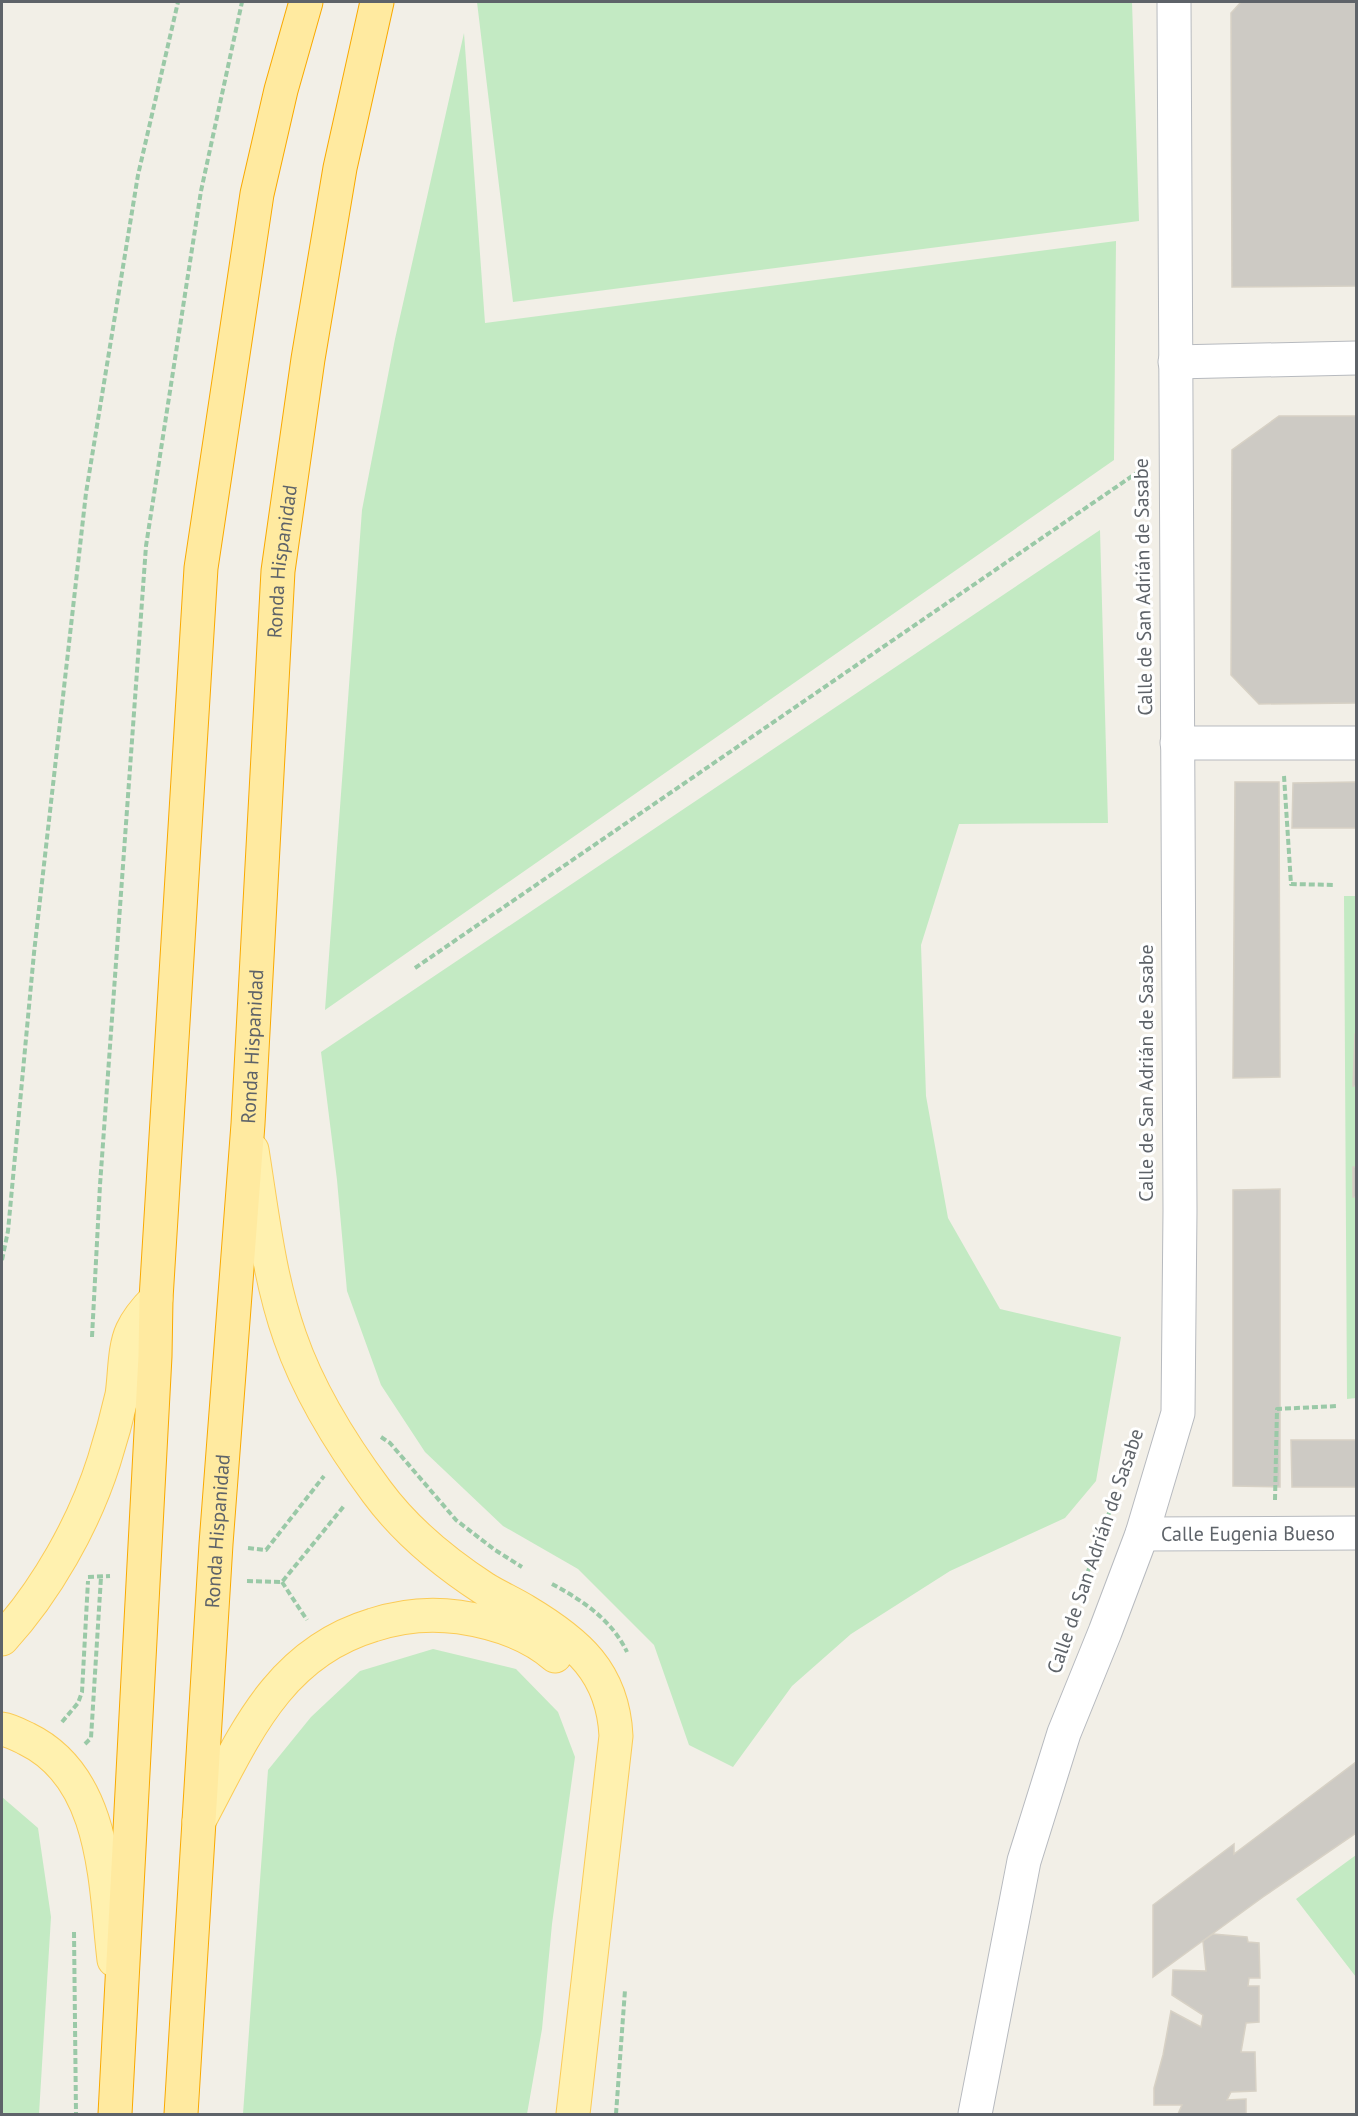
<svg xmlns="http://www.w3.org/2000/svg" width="1358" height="2116" font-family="'PT Sans',sans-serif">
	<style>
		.green { fill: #c3eac3 }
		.building { fill: #cdcac4; stroke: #d7d1c5; stroke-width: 1.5 }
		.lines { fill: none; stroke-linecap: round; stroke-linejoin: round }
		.minor-casing { stroke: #b7babf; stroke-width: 35 }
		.primary-casing { stroke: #fbcb57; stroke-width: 35 }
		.trunk-casing { stroke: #f9a900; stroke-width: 35 }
		.path { stroke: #9ac9a7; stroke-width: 4; stroke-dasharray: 6 3; stroke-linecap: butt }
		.minor { stroke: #fff; stroke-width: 33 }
		.primary { stroke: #fff1af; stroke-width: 33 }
		.trunk { stroke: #ffeaa0; stroke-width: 33 }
		.labels { text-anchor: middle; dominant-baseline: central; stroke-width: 6; stroke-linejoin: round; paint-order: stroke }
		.street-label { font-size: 20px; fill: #5e6369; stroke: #fff }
	</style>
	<rect width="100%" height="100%" fill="#f2efe7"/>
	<path class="green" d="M477,2H1132L1139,221L513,302Z
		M464,33L485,323L1116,241L1114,460L325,1010L362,510L395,339Z
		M1100,530L1108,823L959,824L921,945L926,1096L948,1218L1000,1309L1121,1337L1096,1481L1065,1518L950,1571L851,1634L792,1686L733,1767L689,1745L654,1645L578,1569L503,1526L425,1452L381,1385L347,1291L337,1180L321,1052Z
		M1344,896H1356V1398L1347,1399Z
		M433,1649L516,1669L558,1712L575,1757L552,1924L542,2029L527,2114H243L268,1770L311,1717L360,1671Z
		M2,1797L38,1828L51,1917L39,2114H2Z
		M1356,1855V1977L1296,1899Z"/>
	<path class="building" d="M1241,2H1356V286L1232,287L1231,13Z
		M1279,416H1356V703L1259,704L1231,675L1232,450Z
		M1235,782H1279L1280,1077L1233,1078Z
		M1356,782V828H1292L1293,783Z
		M1355,1034H1356V1086H1353Z
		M1353,1167H1356V1197H1353Z
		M1280,1189V1487L1233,1486V1190Z
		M1291,1440H1356V1487H1292Z
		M1356,1762V1833L1263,1897L1153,1977V1905L1234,1844V1854Z
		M1213,1934L1247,1937L1248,1942L1259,1943L1260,1978H1249L1248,1986H1259V2022L1246,2023L1241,2052H1255L1256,2091L1231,2092L1227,2100L1246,2099V2114H1178L1182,2105H1154V2088L1163,2055L1171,2011L1201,2027L1203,2015L1172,1995L1173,1970L1206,1971L1203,1941Z"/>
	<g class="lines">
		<g class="minor-casing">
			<g id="minor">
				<path d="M1175,362L1356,358"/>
				<path d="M1177,743H1356"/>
				<path id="s1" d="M1142,1534L1356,1533"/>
				<path d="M975,2114L1024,1861L1064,1733L1105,1632L1142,1534L1178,1413L1180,1211L1174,2"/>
			</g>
		</g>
		<g class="primary-casing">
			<path id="primary" d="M252,1150C262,1212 269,1278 290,1337C309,1392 342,1445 377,1492C405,1530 445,1563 485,1589C498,1597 512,1603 525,1611C577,1642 613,1672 616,1736L573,2114
				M2,1639C46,1591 84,1524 104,1461C111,1439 117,1417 122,1395C125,1376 124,1348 132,1331C138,1318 146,1309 156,1299
				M2,1729C10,1730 19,1735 27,1739C107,1778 105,1885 114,1960
				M199,1821C243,1739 276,1654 373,1625C400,1616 430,1613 459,1617C492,1622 529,1633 555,1656"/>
		</g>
		<g class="trunk-casing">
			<g id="trunk">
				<path d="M115,2114L155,1356L156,1299L201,568L257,194L281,90L306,2"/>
				<path id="s2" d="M181,2114L216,1544L248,1124L278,571L308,359L340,168L377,2"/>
			</g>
		</g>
		<path class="path" d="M1284,776L1291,884L1335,885
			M415,968L1141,470
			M2,1260L8,1231L34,953L86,493L138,175L178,2
			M92,1337L100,1185L146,546L201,191L242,2
			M381,1437L390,1443L456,1520L495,1550L522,1567
			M1275,1500L1277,1409L1338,1406
			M248,1548L266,1550L324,1476
			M1087,1574L1113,1502
			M88,1577L110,1576
			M247,1581L282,1582L344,1506
			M282,1582L307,1620
			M552,1584C582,1600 612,1620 627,1652
			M62,1722L78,1703L82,1692L88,1581
			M85,1744L91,1738L101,1577
			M74,1932L76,2114
			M616,2114L625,1990"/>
		<use href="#minor" class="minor"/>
		<use href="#primary" class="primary"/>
		<use href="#trunk" class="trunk"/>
	</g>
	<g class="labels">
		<g class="street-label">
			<text stroke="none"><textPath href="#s2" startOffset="1556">Ronda Hispanidad</textPath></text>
			<text transform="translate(1143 587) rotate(-91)">Calle de San Adrián de Sasabe</text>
			<text stroke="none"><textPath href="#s2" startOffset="1070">Ronda Hispanidad</textPath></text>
			<text transform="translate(1146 1073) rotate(-90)">Calle de San Adrián de Sasabe</text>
			<text stroke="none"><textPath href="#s2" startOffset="584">Ronda Hispanidad</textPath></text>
			<text stroke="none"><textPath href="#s1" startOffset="106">Calle Eugenia Bueso</textPath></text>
			<text transform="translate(1095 1551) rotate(-71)">Calle de San Adrián de Sasabe</text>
		</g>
	</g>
	<rect width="1358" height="2116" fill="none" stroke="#5e6369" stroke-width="6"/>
</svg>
